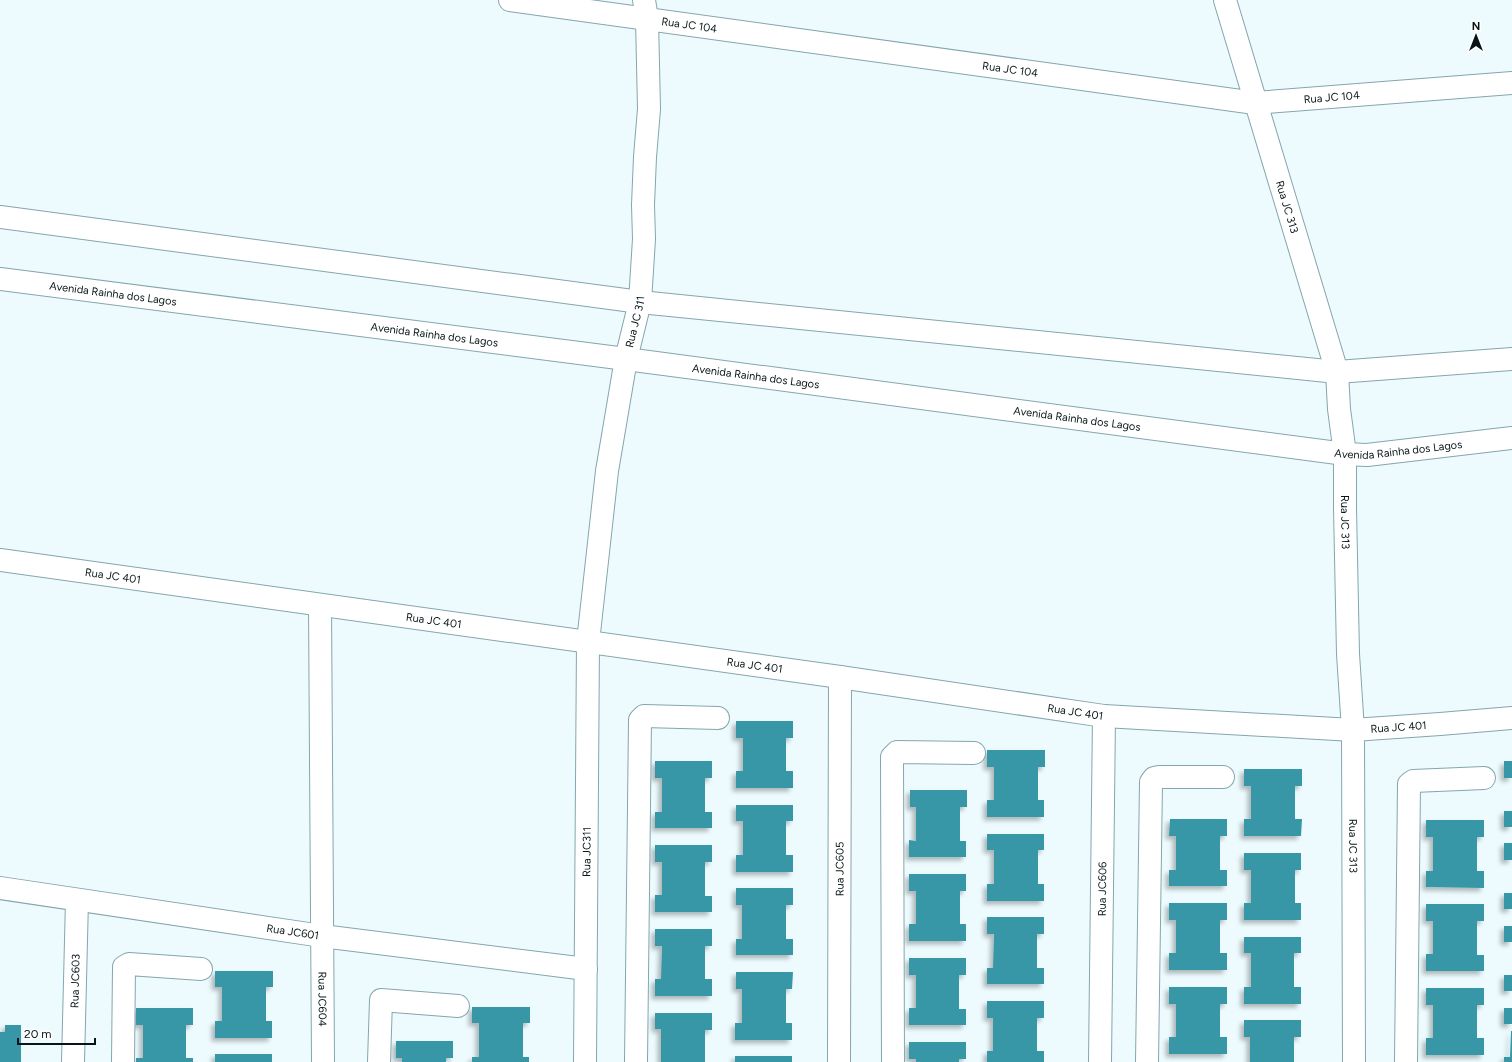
<svg xmlns="http://www.w3.org/2000/svg" width="1512" height="1062" font-family="Figtree,sans-serif">
	<style>
		.building { fill: #3997a7; filter: url(#shadow) }
		.lines { fill: none; stroke-linecap: round; stroke-linejoin: round }
		.minor-casing { stroke: #84a6ad; stroke-width: 24 }
		.minor { stroke: #fff; stroke-width: 22 }
		.labels { text-anchor: middle; dominant-baseline: central; stroke-width: 3; stroke-linejoin: round; paint-order: stroke }
		.street-label { font-size: 11px; fill: #081417; stroke: #fff }
	</style>
	<defs>
		<filter id="shadow"><feDropShadow dx="-3.5" dy="3.5" stdDeviation="2" flood-color="#0004"/></filter>
	</defs>
	<rect width="100%" height="100%" fill="#edfbfe"/>
	<path class="building" d="M736,721H793V738H786V771H793V788H736V771H743V738H736Z
		M987,750H1045V767H1038V800H1044V817H987V800H994V767H987Z
		M655,761H712V778H705V812H712V828H655V812H662V778H655Z
		M1504,761H1512V778H1504Z
		M1244,769H1302V786H1295V819H1302L1301,836H1244V819H1251V786H1244Z
		M910,790H967V807H960V841H966V857H909V840L916,841V807H910Z
		M736,805H793V821H786V855H793V872H736V855H743V821H736Z
		M1504,811H1512V827H1504Z
		M1170,819H1227V836H1220V870H1227V886H1169V870H1176V836H1169Z
		M1426,820H1484V837H1477V871H1484V888L1426,887V871H1433V837H1426Z
		M987,834H1044V850H1038V884H1044V901H987V884H994V850H987Z
		M1504,843H1512V860H1504Z
		M655,845H712V862H705V896H712V912H655V895H662V862H655Z
		M1244,853H1301V870H1295V903H1301V920H1244V903H1251V870H1244Z
		M909,874H966V891H960V924H966V941H909V924H916V891H909Z
		M736,888H793V905H786V939H793V955H736V939H742V905H736Z
		M1504,893H1512V909H1504Z
		M1169,903H1227V920H1220V953H1227V970H1169V953H1176V920H1169Z
		M1426,904H1484V921H1477V955H1484V971H1426V954H1433V921H1426Z
		M987,917H1044V934H1037V968H1044V984H987V968H993L994,934H987Z
		M1504,926H1512V942H1504Z
		M655,929H712V946H705V979H712V996H655V979H661L662,946H655Z
		M1244,937H1301V953H1294V987H1301V1004H1244V987H1251V953H1244Z
		M909,958H966V975H959V1009H966V1025H909V1008H916V975H909Z
		M215,971H273V987H266V1021H272V1038H215V1021H222V987H215Z
		M736,972H793L792,989H786V1023H792V1040H735V1023H742V989H736Z
		M1504,975H1512V991H1504Z
		M1169,987H1227V1004H1220V1037H1227V1054H1169V1037H1176V1004H1169Z
		M1426,988H1484V1005H1477V1038H1484V1055H1426V1038H1433V1005H1426Z
		M987,1001H1044V1018H1037V1051H1044V1062H987V1051H993V1018H987Z
		M472,1007H530V1023H523V1057H529V1062H472V1057H479V1023H472Z
		M136,1008H193V1025H186V1058H193V1062H136V1058H143V1025H136Z
		M1504,1008H1512V1024H1504Z
		M655,1013H712V1030H705V1062H661V1029H655Z
		M1244,1020H1301V1037H1294V1062H1250V1037H1244Z
		M5,1025H21V1062H0V1032H5Z
		M1511,1031H1512V1062H1504V1057H1510Z
		M396,1041H453V1058H446V1062H402V1058H396Z
		M909,1042H966V1059H959V1062H916V1059H909Z
		M215,1054H272V1062H215Z
		M735,1056H792V1062H735Z"/>
	<g class="lines">
		<g class="minor-casing">
			<g id="minor">
				<path id="s1" d="M510,0L1255,103L1512,83"/>
				<path id="s2" d="M1225,0L1337,372L1339,409L1345,454V508L1348,654L1353,730L1354,1062"/>
				<path d="M0,217L640,302L1337,372L1512,359"/>
				<path id="s3" d="M0,279L626,359L1345,454L1367,455L1512,438"/>
				<path id="s4" d="M0,560L840,677L1104,716L1353,730L1440,724L1512,718"/>
				<path id="s5" d="M320,605L323,1062"/>
				<path id="s6" d="M0,888L322,936L586,969"/>
				<path id="s7" d="M73,1062L77,900"/>
				<path d="M123,1062L124,967L129,964L201,969"/>
				<path d="M379,1062L381,1000L458,1006"/>
				<path id="s8" d="M585,1062L588,642L607,471L626,359L640,302L644,239L643,205L645,157L649,109L647,19L644,0"/>
				<path d="M636,1062L640,720L644,716L718,718"/>
				<path id="s9" d="M839,1062L840,677"/>
				<path d="M893,1062L892,757L897,752L974,753"/>
				<path id="s10" d="M1100,1062L1104,716"/>
				<path d="M1147,1062L1151,782L1154,778L1159,777H1223"/>
				<path d="M1406,1062L1409,784L1413,781L1484,778"/>
			</g>
		</g>
		<use href="#minor" class="minor"/>
	</g>
	<g class="labels">
		<g class="street-label">
			<text stroke="none"><textPath href="#s1" startOffset="181">Rua JC 104</textPath></text>
			<text stroke="none"><textPath href="#s1" startOffset="505">Rua JC 104</textPath></text>
			<text stroke="none"><textPath href="#s1" startOffset="829">Rua JC 104</textPath></text>
			<text stroke="none"><textPath href="#s2" startOffset="216">Rua JC 313</textPath></text>
			<text stroke="none"><textPath href="#s3" startOffset="114">Avenida Rainha dos Lagos</textPath></text>
			<text stroke="none"><textPath href="#s8" startOffset="744">Rua JC 311</textPath></text>
			<text stroke="none"><textPath href="#s3" startOffset="438">Avenida Rainha dos Lagos</textPath></text>
			<text stroke="none"><textPath href="#s3" startOffset="762">Avenida Rainha dos Lagos</textPath></text>
			<text stroke="none"><textPath href="#s3" startOffset="1086">Avenida Rainha dos Lagos</textPath></text>
			<text stroke="none"><textPath href="#s3" startOffset="1410">Avenida Rainha dos Lagos</textPath></text>
			<text stroke="none"><textPath href="#s2" startOffset="539">Rua JC 313</textPath></text>
			<text stroke="none"><textPath href="#s4" startOffset="114">Rua JC 401</textPath></text>
			<text stroke="none"><textPath href="#s4" startOffset="438">Rua JC 401</textPath></text>
			<text stroke="none"><textPath href="#s4" startOffset="762">Rua JC 401</textPath></text>
			<text stroke="none"><textPath href="#s4" startOffset="1086">Rua JC 401</textPath></text>
			<text stroke="none"><textPath href="#s4" startOffset="1410">Rua JC 401</textPath></text>
			<text stroke="none"><textPath href="#s2" startOffset="863">Rua JC 313</textPath></text>
			<text stroke="none"><textPath href="#s8" startOffset="210">Rua JC311</textPath></text>
			<text stroke="none"><textPath href="#s9" startOffset="193">Rua JC605</textPath></text>
			<text stroke="none"><textPath href="#s10" startOffset="173">Rua JC606</textPath></text>
			<text stroke="none"><textPath href="#s6" startOffset="296">Rua JC601</textPath></text>
			<text stroke="none"><textPath href="#s7" startOffset="81">Rua JC603</textPath></text>
			<text stroke="none"><textPath href="#s5" startOffset="394">Rua JC604</textPath></text>
		</g>
	</g>
	<g transform="translate(1476 36)" stroke="#ffffff" stroke-width="3" paint-order="stroke">
	<path d="M0-3L7 15L0 10L-7 15Z" fill="#081417"/>
	<text y="-6" font-size="11" font-weight="bold" text-anchor="middle" fill="#081417">N</text>
	</g>
	<path d="M18 1038v6h77v-6" fill="none" stroke="#081417" stroke-width="2"/>
	<text x="24" y="1038" font-size="12" fill="#081417" stroke="#ffffff" stroke-width="3" paint-order="stroke">20 m</text>
</svg>
